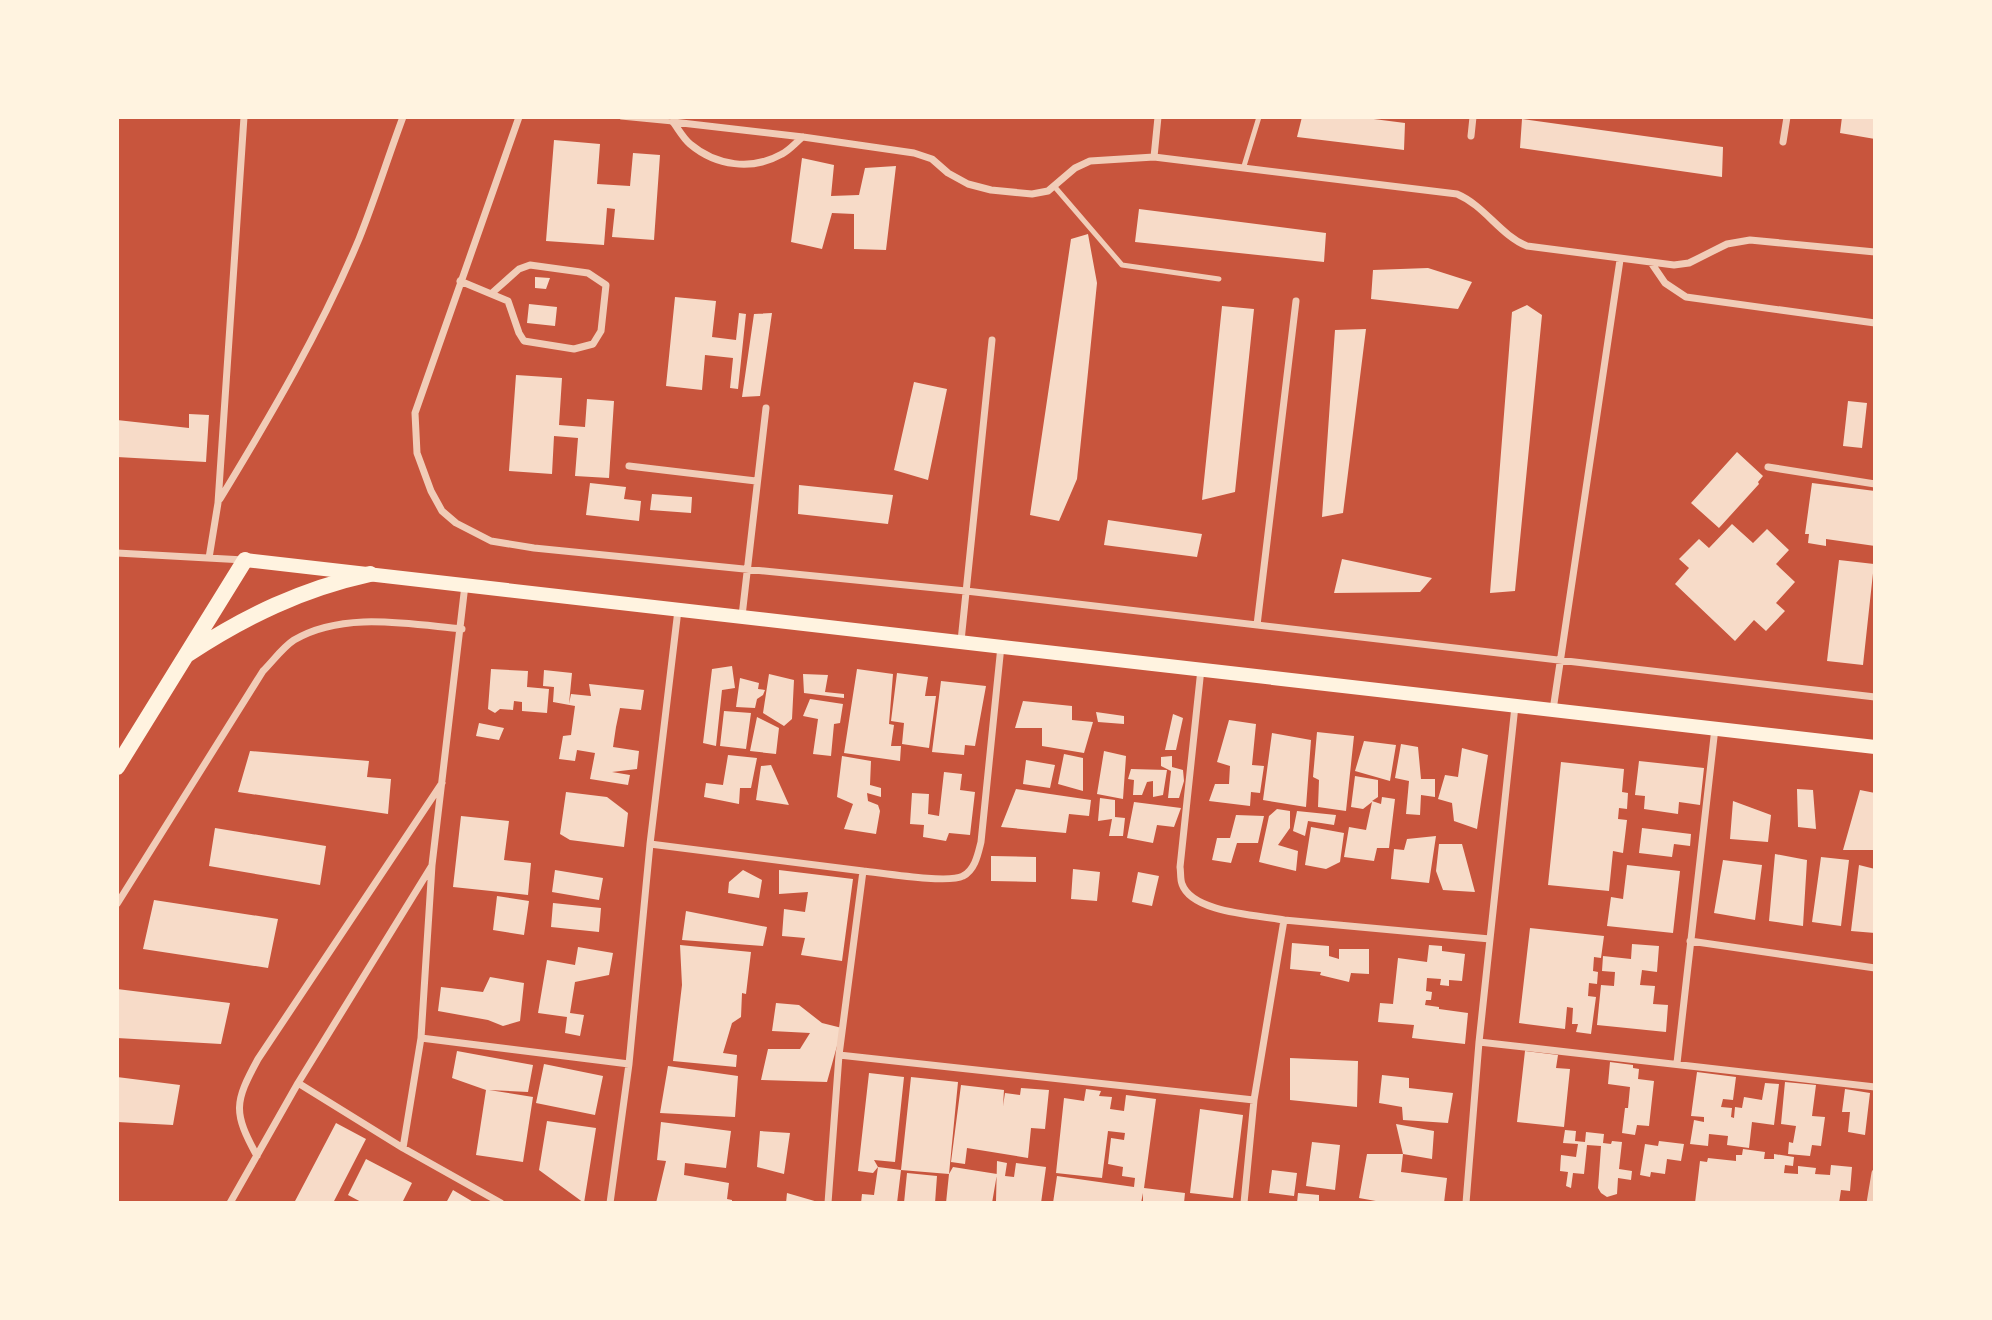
<svg xmlns="http://www.w3.org/2000/svg" width="1992" height="1320" font-family="'Sofia Sans Condensed',sans-serif">
	<style>
		.building { fill: #f7dbc8 }
		.lines { fill: none; stroke-linecap: round; stroke-linejoin: round }
		.service { stroke: #f1ccb7; stroke-width: 5 }
		.minor { stroke: #f1ccb7; stroke-width: 7 }
		.secondary { stroke: #fff3e0; stroke-width: 14 }
		.primary { stroke: #fff3e0; stroke-width: 16 }
	</style>
	<rect width="100%" height="100%" fill="#c8553d"/>
	<path class="building" d="M1302,117H1358L1405,123L1404,150L1297,137Z
		M1842,117H1875V139L1840,133Z
		M1522,119L1723,147L1722,177L1520,148Z
		M554,140L600,144L597,184L630,186L633,153L660,155L654,240L612,237L615,209L607,208L604,245L546,241Z
		M802,158L834,165L831,196L859,195L865,168L896,166L886,250L854,249V214L832,213L822,249L791,242Z
		M1139,209L1326,233L1324,262L1135,242Z
		M1088,234L1097,283L1087,382L1077,479L1059,521L1030,515L1071,239Z
		M1428,268L1472,282L1458,309L1371,299L1373,270Z
		M535,277L550,278L546,289L535,288Z
		M675,297L716,301L712,337L736,340L739,313L746,314L738,389L730,388L733,358L705,355L702,390L666,386Z
		M529,304L557,307L555,326L527,323Z
		M1527,305L1542,315L1515,591L1490,593L1512,312Z
		M1222,306L1254,309L1235,492L1202,500Z
		M772,313L760,396L742,397L754,314Z
		M1366,329L1343,513L1322,517L1335,330Z
		M516,375L562,378L559,425L585,427L587,399L614,401L609,478L575,476L578,438L554,436L552,474L509,471Z
		M914,382L947,389L928,480L894,470Z
		M1848,401L1867,403L1862,448L1843,446Z
		M189,414L209,415L206,462L117,457V420L189,428Z
		M1737,452L1763,476L1758,482L1759,484L1719,528L1691,503Z
		M590,483L626,487L624,499L641,501L639,521L586,515Z
		M1812,483L1875,491V546L1826,539V546L1808,543L1809,534H1805Z
		M799,485L893,495L888,524L798,514Z
		M652,494L692,497L691,513L650,510Z
		M1108,520L1202,534L1197,557L1104,545Z
		M1732,524L1753,543L1767,529L1789,550L1776,564L1795,582L1776,603L1785,611L1766,631L1754,620L1735,641L1675,584L1689,568L1679,559L1699,539L1709,548Z
		M1342,559L1432,578L1420,592L1334,593Z
		M1839,560L1874,564L1863,665L1827,661Z
		M732,666L735,688L722,690L716,746L703,743L712,669Z
		M491,669L528,671L527,687L549,689L547,713L522,711V702L514,701L513,710L500,709L495,713L488,709Z
		M857,669L893,674L889,724L894,725L891,746H901L900,761L844,753Z
		M544,670L572,673L569,704L571,694L591,696L589,684L644,690L641,710L620,708L616,727L613,747L639,751L637,769L612,772L630,775L628,785L590,779L595,753L577,750L575,761L559,759L563,736L571,735L575,706L553,702L554,687L543,686Z
		M897,673L928,677L925,696H936L929,748L902,744L904,723L891,721Z
		M769,674L794,680L792,719L784,726L763,713Z
		M803,674L828,675L825,692L844,694V698L804,693Z
		M740,678L759,683L758,689L765,690L763,695L757,699L755,708L736,707Z
		M941,681L986,686L975,746L965,745L964,755L932,752Z
		M810,699L843,704L840,723L834,724L831,756L813,754L818,719L803,716Z
		M1023,701L1072,706V720L1093,722L1084,753L1042,746V728H1015Z
		M724,711L751,713L746,749L720,746Z
		M1096,712L1124,716V724L1098,722Z
		M1173,714L1183,718L1176,750H1165Z
		M757,717L779,728L776,754L750,751Z
		M1229,720L1256,724L1252,765L1264,766L1260,793L1251,792L1250,806L1209,801L1215,784H1229L1230,766L1217,762Z
		M479,723L504,728L499,740L476,736Z
		M1317,732L1354,736L1346,811L1318,807L1319,780L1313,777Z
		M1272,733L1311,740L1306,807L1263,800Z
		M1364,741L1396,745L1390,781L1355,771Z
		M1401,744L1418,747L1421,779H1435V797L1421,795L1420,815L1406,814L1409,781L1395,778Z
		M1462,748L1488,755L1477,829L1454,821L1452,803L1438,799L1445,775L1458,777Z
		M250,751L369,761L367,777L391,779L388,814L238,792Z
		M1104,751L1126,756L1123,799L1097,794Z
		M1064,754L1083,758V791L1058,784Z
		M728,755L757,758L751,788H740L739,804L704,797L706,783L723,785Z
		M842,756L871,761L870,785L881,788V797L867,793L868,801L878,805L880,811L876,834L844,829L853,804L837,797Z
		M1172,756V767L1183,770L1184,781L1179,798H1168L1171,771L1161,766V757Z
		M1026,760L1055,765L1050,788L1023,784Z
		M1639,761L1704,768L1700,805L1679,802L1678,814L1644,809L1645,796L1635,795Z
		M1561,762L1624,769L1622,792L1628,793L1627,809L1619,808L1618,819L1627,820L1623,853L1613,851L1609,891L1548,885Z
		M771,765L789,805L756,800L761,766Z
		M1131,769L1167,770L1163,795L1153,797V781L1147,782L1142,795H1133L1134,780L1128,779Z
		M944,772L962,774L960,790L975,792L970,835L949,833L946,841L923,837L924,825L910,824L912,793L929,794L928,814L939,816Z
		M1355,776L1378,780V797L1372,801L1381,804L1382,797L1395,799L1389,848H1377L1374,861L1344,857L1349,827L1366,830L1372,802L1363,809L1351,807Z
		M1016,789L1091,800L1089,816L1069,814L1066,833L1001,827Z
		M1797,789L1813,790L1816,829L1798,827Z
		M1860,790L1875,793V850H1843Z
		M566,792L607,797L628,813L624,847L570,840L560,834Z
		M1100,798L1115,800V817L1125,818L1123,836H1109L1112,819L1098,821Z
		M1733,801L1771,815L1768,842L1730,839Z
		M1134,802L1181,808L1174,827L1157,825L1153,843L1127,838Z
		M1277,809L1290,811V828L1278,845L1298,851L1296,871L1259,862L1269,816Z
		M1297,811L1336,815L1334,825L1308,821L1305,836L1293,831Z
		M1236,815L1264,816L1258,843H1237L1231,863L1212,860L1217,838H1230Z
		M461,816L509,821L504,860L531,863L528,895L453,887Z
		M1311,827L1344,833L1340,862L1326,869L1305,865Z
		M215,828L326,846L320,885L209,866Z
		M1642,828L1691,834L1690,846L1674,844L1672,857L1639,853Z
		M1436,836L1429,883L1391,879L1394,849L1404,850L1407,839Z
		M1439,844H1462L1475,892L1443,890L1436,871Z
		M1775,854L1807,860L1803,926L1769,921Z
		M991,856L1036,857V882L991,881Z
		M1821,857L1849,860L1841,926L1812,922Z
		M1723,860L1762,865L1755,920L1714,913Z
		M1627,865L1680,871L1673,933L1607,926L1611,897L1623,899Z
		M1859,865L1875,869V933L1851,931Z
		M1073,869L1100,872L1097,901L1071,899Z
		M555,870L603,878L599,900L552,892Z
		M743,870L762,880L759,898L728,893L729,882Z
		M779,870L853,879L842,961L801,955L805,938L782,936L784,909L805,912L808,892L779,894Z
		M1138,872L1159,876L1152,906L1132,902Z
		M497,896L529,901L524,935L493,930Z
		M154,900L278,919L268,968L143,949Z
		M553,903L601,908L599,932L551,927Z
		M686,911L767,927L763,946L682,940Z
		M1530,928L1604,936L1601,958L1594,957L1593,971L1598,972L1597,984L1589,983L1588,996L1596,997L1591,1034L1576,1032L1578,1024H1572L1573,1008L1567,1007L1565,1029L1519,1023Z
		M1292,943L1329,946V956L1339,959V949H1369V974L1351,973L1349,982L1320,975L1321,972L1290,969Z
		M1632,944L1659,946L1657,972L1642,970L1640,985L1655,986L1653,1004L1668,1005L1666,1032L1597,1025L1601,985L1614,986L1615,972L1602,971L1603,956L1631,959Z
		M680,945L751,952L746,994L742,993L741,1017L732,1023L723,1053L737,1055L736,1067L673,1061L682,985Z
		M1429,945L1442,946V951L1465,954L1462,981L1449,980V986L1440,985L1441,979L1427,978L1426,991L1432,992L1431,1000H1426L1425,1005L1439,1007V1009L1468,1013L1465,1044L1412,1038L1414,1025L1378,1022L1380,1003L1393,1004L1398,958L1427,962Z
		M578,947L613,953L609,975L575,982L570,1013L584,1015L580,1036L565,1033L567,1017L538,1013L547,960L575,965Z
		M490,977L524,983L520,1021L503,1026L488,1020L438,1011L441,987L483,992Z
		M117,989L230,1003L221,1044L117,1038Z
		M776,1003L799,1005L822,1023L842,1028L827,1082L761,1080L768,1049H800L810,1033L772,1031Z
		M457,1051L533,1065L528,1092L489,1090L533,1097L523,1162L476,1155L486,1090L452,1078Z
		M1525,1051L1558,1055L1556,1068L1570,1069L1564,1127L1517,1122Z
		M1290,1058L1358,1061L1357,1107L1290,1100Z
		M1610,1062L1633,1065V1068L1639,1069L1638,1079L1654,1081L1649,1126L1637,1125L1635,1135L1622,1133L1625,1108H1628L1630,1087L1608,1084Z
		M544,1064L603,1076L595,1115L536,1103Z
		M668,1066L738,1076L735,1117L660,1113Z
		M1697,1072L1736,1077L1733,1100L1723,1099L1721,1107L1732,1108L1731,1117L1734,1118L1735,1107L1742,1108L1744,1097L1762,1100L1765,1083L1779,1084L1774,1125L1752,1122L1749,1148L1727,1145L1728,1136L1709,1134L1708,1146L1690,1144L1694,1120L1704,1122V1117L1691,1116Z
		M869,1073L904,1077L895,1162L874,1160L878,1167L873,1173L858,1171Z
		M1382,1075L1409,1078V1088L1453,1093L1448,1123L1403,1120L1402,1107L1379,1103Z
		M117,1077L180,1085L173,1125L117,1122Z
		M911,1077L958,1082L949,1174L901,1170Z
		M1785,1082L1816,1085L1812,1116L1825,1117L1821,1146L1812,1145L1810,1156L1788,1154L1789,1142L1793,1143L1796,1126L1781,1124Z
		M961,1085L1004,1090L1003,1106L1005,1093L1020,1095L1021,1088L1049,1090L1045,1129L1031,1128L1028,1158L967,1148L965,1164L951,1162Z
		M1086,1089L1101,1091L1099,1096L1112,1097L1110,1109L1124,1111L1126,1095L1156,1099L1144,1188L1185,1193L1184,1203H1143V1193L1141,1203H1053L1057,1176L1134,1187L1135,1178L1122,1176L1123,1167L1108,1164L1111,1138L1124,1140L1125,1133L1108,1131L1102,1178L1056,1173L1064,1098L1084,1101Z
		M1845,1089L1870,1093L1865,1135L1848,1132L1850,1112H1842Z
		M1200,1109L1243,1115L1233,1198L1190,1193Z
		M547,1121L596,1128L584,1203L539,1170Z
		M661,1122L731,1131L726,1168L685,1163L684,1175L729,1183L727,1199L732,1200V1203H656L666,1161L657,1160Z
		M336,1123L366,1139L333,1203H294Z
		M1396,1124L1434,1131L1432,1159L1403,1154Z
		M1565,1130L1576,1131L1575,1141L1585,1142L1586,1132L1604,1134L1603,1143L1611,1144L1612,1141L1622,1142L1619,1169L1632,1171L1631,1180L1618,1178L1617,1194L1607,1197L1601,1193L1598,1188L1601,1146L1587,1145L1584,1174L1573,1173L1571,1188L1566,1186L1568,1172L1560,1171L1561,1155L1576,1157L1578,1144L1563,1143Z
		M760,1131L790,1133L784,1174L757,1167Z
		M1659,1141L1684,1144L1681,1161L1667,1159L1665,1174L1651,1172L1650,1177L1640,1175L1645,1144L1658,1146Z
		M1312,1142L1340,1145L1335,1190L1306,1186Z
		M1743,1149L1765,1152L1764,1159H1774V1154L1794,1157L1793,1166L1785,1165L1784,1173L1798,1174V1166L1816,1168L1815,1174L1830,1175L1831,1165L1852,1167L1850,1191L1841,1190L1839,1203L1735,1201V1203H1695L1700,1161L1707,1162L1708,1158L1736,1161V1155H1742Z
		M1367,1154H1403L1401,1172L1447,1178L1444,1203H1387L1359,1198Z
		M366,1159L412,1183L402,1203H363L348,1195Z
		M997,1161L1007,1163L1005,1176L1014,1177L1016,1163L1046,1167L1041,1203L996,1201Z
		M878,1167L901,1170L897,1203H861L862,1194L874,1195Z
		M953,1167L997,1174L992,1203H946L949,1174Z
		M1272,1170L1297,1173L1294,1196L1269,1193Z
		M907,1173L937,1176L935,1203H904Z
		M453,1190L475,1203H446Z
		M787,1193L818,1202V1203H786Z
		M1298,1193L1319,1195V1203H1297Z"/>
	<g class="lines">
		<path class="service" d="M621,117L673,122
			M1244,166L1259,117
			M1054,186L1122,265L1219,279"/>
		<path class="minor" d="M519,117L415,413L417,453L431,491L442,511L456,523L491,541L534,548L966,591L1875,697
			M673,122L803,137L914,153L932,159L948,173L968,184L991,190L1032,194L1048,191L1075,168L1090,161L1154,157L1457,194C1485,206 1500,235 1527,246L1674,265L1689,263L1727,244L1750,240L1875,252
			M673,122C679,130 683,138 690,144C716,166 752,171 782,154C790,150 796,142 803,137
			M1471,136L1473,117
			M1783,142L1787,117
			M1154,157L1158,117
			M1652,264L1665,283L1686,297L1875,323
			M460,281L508,301L519,333L524,341L574,349L593,344L601,331L606,285L588,273L530,265L519,269L492,293
			M629,466L756,481
			M1768,467L1875,484
			M220,499C271,415 321,330 359,239C375,199 388,157 403,117
			M117,553L244,560
			M209,558L218,503L244,117
			M742,616L766,408
			M1257,625L1296,301
			M961,641L992,340
			M1201,669L1180,867C1181,872 1180,879 1182,884C1192,913 1258,915 1284,920L1254,1100L1244,1203
			M1553,710L1620,260
			M650,844L863,871L839,1055L1254,1100
			M863,871C883,873 948,884 963,876C975,870 978,854 981,842L1001,646
			M117,904L263,671C273,661 283,647 294,640C343,611 408,624 462,629
			M1284,920L1490,939
			M1690,941L1875,968
			M421,1038L629,1064
			M1479,1042L1875,1087
			M1677,1063L1715,728
			M298,1083L403,1148L501,1203
			M403,1148L421,1038L432,865L465,585
			M257,1156C233,1112 234,1103 258,1059L442,783
			M230,1203L298,1083L431,867
			M610,1203L629,1064L650,844L678,610
			M828,1203L839,1055
			M1466,1203L1479,1042L1515,706
			M1870,1203L1875,1173"/>
		<path class="secondary" d="M245,560L1875,747"/>
		<path class="primary" d="M188,654C246,616 302,589 370,574
			M117,767L245,560"/>
	</g>
	<rect width="1992" height="1320" fill="none" stroke="#fff3e0" stroke-width="238"/>
</svg>
